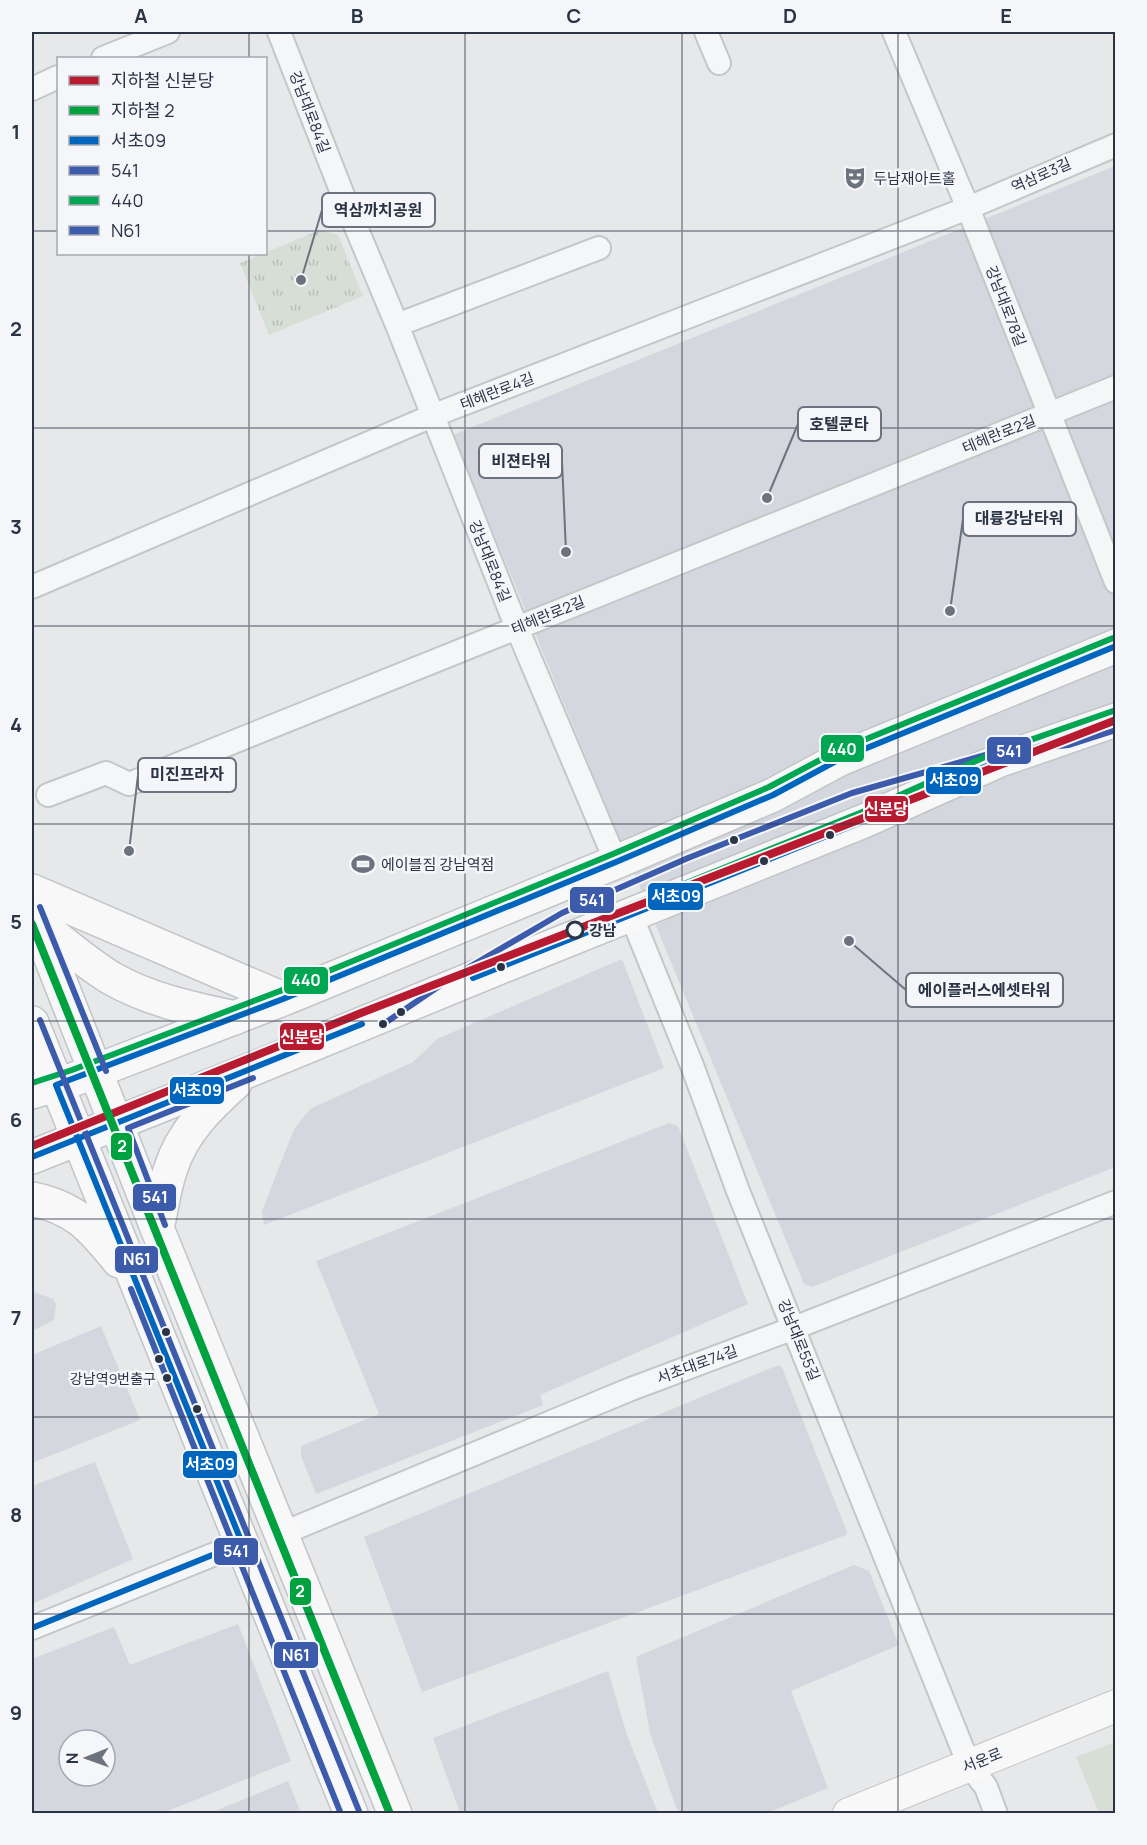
<svg xmlns="http://www.w3.org/2000/svg" width="1147" height="1845" font-family="Manrope,'Noto Sans KR',sans-serif">
	<style>
		.built { fill: #d4d7dd; fill-rule: evenodd }
		.grass { fill: #d6ded6 }
		.park { fill: url(#park-tufts) }
		.lines { fill: none; stroke-linecap: round; stroke-linejoin: round }
		.street-casing { stroke: #c4c6c8; stroke-width: 26 }
		.secondary-casing { stroke: #c4c6c8; stroke-width: 34 }
		.primary-casing { stroke: #c2c5c8; stroke-width: 36 }
		.street { stroke: #f5f6f7; stroke-width: 22 }
		.secondary { stroke: #f8f8f8; stroke-width: 32 }
		.primary { stroke: #f8f8f8; stroke-width: 33 }
		.bus-1-casing { stroke: #f4f6f9; stroke-width: 10 }
		.bus-2-casing { stroke: #f4f6f9; stroke-width: 10 }
		.bus-3-casing { stroke: #f4f6f9; stroke-width: 10 }
		.bus-4-casing { stroke: #f4f6f9; stroke-width: 10 }
		.bus-1 { stroke: #0065bd; stroke-width: 6 }
		.bus-2 { stroke: #3d5bab; stroke-width: 6 }
		.bus-3 { stroke: #00a651; stroke-width: 6 }
		.bus-4 { stroke: #3d5bab; stroke-width: 6 }
		.metro-1-casing { stroke: #f4f6f9; stroke-width: 12 }
		.metro-2-casing { stroke: #f4f6f9; stroke-width: 12 }
		.metro-1 { stroke: #b81b30; stroke-width: 8 }
		.metro-2 { stroke: #00a23f; stroke-width: 8 }
		.grid { fill: none; stroke: #2b3445; stroke-width: 1.5; stroke-opacity: 0.55 }
		.bus-dot { fill: #2b3445; stroke: #f4f6f9; stroke-width: 2 }
		.stop-dot { fill: #f4f6f9; stroke: #2b3445; stroke-width: 3 }
		.labels { text-anchor: middle; dominant-baseline: central; stroke-width: 5; stroke-linejoin: round; paint-order: stroke }
		.bus-label { font-size: 14px; fill: #2b3445; stroke: #f4f6f9; text-anchor: end }
		.street-label { font-size: 15px; fill: #2b3445; stroke: #f4f6f9 }
		.poi-label { font-size: 15px; fill: #2b3445; stroke: #f4f6f9; text-anchor: start }
		.stop-label { font-size: 15px; font-weight: bold; fill: #2b3445; stroke: #f4f6f9; text-anchor: start }
		.leader { fill: none; stroke: #6c737f; stroke-width: 2 }
		.callout-dot { fill: #6c737f; stroke: #f4f6f9; stroke-width: 2 }
		.callout { fill: #f4f6f9; stroke: #6c737f; stroke-width: 2 }
		.callout-label { font-size: 16px; text-anchor: middle; font-weight: bold; fill: #2b3445 }
		.line-badge { stroke: #f4f6f9; stroke-width: 2 }
		.badge-label { font-size: 16px; text-anchor: middle; font-weight: bold; fill: #fff }
		.neatline { fill: none; stroke: #2b3445; stroke-width: 2 }
		.grid-label { font-size: 20px; text-anchor: middle; font-weight: bold; fill: #2b3445 }
	</style>
	<defs>
		<pattern id="park-tufts" width="24" height="20" patternUnits="userSpaceOnUse" patternTransform="scale(1.5)"><rect width="24" height="20" fill="#d6ded6"/><path d="M3 7l-1-3M5 7V3M7 7l1-3M15 17l-1-3M17 17v-4M19 17l1-3" fill="none" stroke="#b8bfb9"/></pattern>
	</defs>
	<rect width="100%" height="100%" fill="#e6e8ea"/>
	<path class="built" d="M1115,166V1167L812,1287L804,1284L453,435Z
		M622,959L664,1068L264,1225L262,1211L294,1129L310,1109L413,1062L437,1039Z
		M669,1123L678,1126L748,1304L540,1395L543,1405L316,1494L301,1456V1446L379,1414L316,1261Z
		M32,1291L53,1299L56,1304L54,1320L32,1331Z
		M101,1326L140,1420L32,1463V1355Z
		M776,1366H780L783,1370L847,1532L846,1535L422,1692L364,1537Z
		M95,1462L133,1559L32,1604V1486Z
		M854,1565L869,1571L899,1645L791,1691L828,1788L767,1813H678L650,1733L636,1657Z
		M238,1624L291,1761L163,1813H32V1659L114,1627L130,1665ZM69,1740H105V1776H69Z
		M608,1671L627,1735L658,1813H460L433,1738Z
		M288,1781L301,1813H210Z"/>
	<path class="grass" d="M1115,1742V1813H1099L1076,1757Z"/>
	<path class="park" d="M320,230L338,235L363,296L269,335L240,263Z"/>
	<g class="lines">
		<g class="street-casing">
			<path id="street" d="M279,32L348,208L397,325L517,628L616,862
				M706,32L719,63
				M894,32L968,208L1116,582
				M103,58L168,32
				M32,89L58,77
				M397,325L599,248
				M32,587L432,416L968,208L1116,145
				M48,795L106,773L129,784L1116,387
				M631,915L693,1068L738,1191L969,1765L986,1787L996,1814
				M281,1534L631,1389L794,1328L1116,1202
				M32,1628L242,1543"/>
		</g>
		<g class="secondary-casing">
			<path id="secondary" d="M849,1814L1116,1706"/>
		</g>
		<g class="primary-casing">
			<path id="primary" d="M32,891L283,999
				M32,910L157,1228L395,1814
				M37,922C61,941 85,962 111,978C149,1000 193,1009 235,1018
				M32,1023L351,1814
				M32,1092L75,1079L283,999L616,862L773,795L840,759L1116,646
				M32,1157L250,1070L498,968L864,821L1000,760L1116,720
				M32,1199C76,1208 91,1227 119,1261
				M157,1228C162,1208 164,1187 171,1168C182,1133 208,1107 235,1083"/>
		</g>
		<use href="#street" class="street"/>
		<use href="#secondary" class="secondary"/>
		<use href="#primary" class="primary"/>
		<g class="bus-1-casing">
			<path id="bus-1" d="M473,978L864,821L1000,760L1116,720
				M32,1157L362,1024
				M32,1628L242,1543L56,1085L283,999L616,862L773,795L840,759L1116,646"/>
		</g>
		<g class="bus-2-casing">
			<path id="bus-2" d="M382,1025L454,976L562,913L688,858L852,793L996,752L1069,745L1116,730
				M165,1225L128,1128L253,1078
				M131,1289L341,1814"/>
		</g>
		<g class="bus-3-casing">
			<path id="bus-3" d="M470,970L860,813L996,752L1113,711
				M32,1083L72,1070L280,991L613,854L769,787L837,751L1113,638
				M32,1147L359,1016"/>
		</g>
		<g class="bus-4-casing">
			<path id="bus-4" d="M40,907L106,1071
				M40,1020L359,1811"/>
		</g>
		<use href="#bus-1" class="bus-1"/>
		<use href="#bus-2" class="bus-2"/>
		<use href="#bus-3" class="bus-3"/>
		<use href="#bus-4" class="bus-4"/>
		<g class="metro-1-casing">
			<path id="metro-1" d="M32,1146L361,1013L1116,720"/>
		</g>
		<g class="metro-2-casing">
			<path id="metro-2" d="M32,924L390,1814"/>
		</g>
		<use href="#metro-1" class="metro-1"/>
		<use href="#metro-2" class="metro-2"/>
	</g>
	<path class="grid" d="M249,32V58M465,32V1814M682,32V1814M898,32V1814M32,231H58M266,231H1116M249,254V1814M32,428H1116M32,626H1116M32,824H1116M32,1021H1116M32,1219H1116M32,1417H1116M32,1614H1116"/>
	<defs>
		<g id="theatre-bare" transform="scale(1.8)"><path d="M-5-5.5Q0-4 5-5.5V0Q5 5 0 6Q-5 5-5 0ZM-3.3-2.5H-1v1.5H-3.3ZM1-2.5H3.3v1.5H1ZM-2.8 1Q0 5.5 2.8 1Z" fill="#6c737f" stroke="#f4f6f9" stroke-width="2.5" paint-order="stroke"/></g>
		<g id="stadium-bare" transform="scale(1.8)"><path d="M0-5a6.5 5 0 1 0 0 10a6.5 5 0 1 0 0-10ZM-3.5-1.8h7v3.6h-7Z" fill="#6c737f" stroke="#f4f6f9" stroke-width="2.5" paint-order="stroke"/></g>
	</defs>
	<g fill-rule="evenodd">
		<use href="#theatre-bare" x="855" y="178"/>
		<use href="#stadium-bare" x="363" y="864"/>
	</g>
	<g class="bus-dot">
		<circle cx="830" cy="835" r="5"/>
		<circle cx="734" cy="840" r="5"/>
		<circle cx="764" cy="861" r="5"/>
		<circle cx="501" cy="967" r="5"/>
		<circle cx="401" cy="1012" r="5"/>
		<circle cx="383" cy="1024" r="5"/>
		<circle cx="166" cy="1332" r="5"/>
		<circle cx="159" cy="1359" r="5"/>
		<circle cx="167" cy="1378" r="5"/>
		<circle cx="197" cy="1409" r="5"/>
	</g>
	<circle class="stop-dot" cx="575" cy="930" r="8"/>
	<g class="labels">
		<g class="bus-label">
			<text x="156" y="1378">강남역9번출구</text>
		</g>
		<g class="street-label">
			<text transform="translate(310 112) rotate(69)">강남대로84길</text>
			<text transform="translate(1041 175) rotate(-24)">역삼로3길</text>
			<text transform="translate(1006 306) rotate(69)">강남대로78길</text>
			<text transform="translate(497 391) rotate(-21)">테헤란로4길</text>
			<text transform="translate(999 434) rotate(-22)">테헤란로2길</text>
			<text transform="translate(490 561) rotate(68)">강남대로84길</text>
			<text transform="translate(548 615) rotate(-22)">테헤란로2길</text>
			<text transform="translate(799 1340) rotate(68)">강남대로55길</text>
			<text transform="translate(697 1364) rotate(-20)">서초대로74길</text>
			<text transform="translate(982 1760) rotate(-22)">서운로</text>
		</g>
		<g class="poi-label">
			<text x="873" y="178">두남재아트홀</text>
			<text x="381" y="864">에이블짐 강남역점</text>
		</g>
		<g class="stop-label">
			<text x="589" y="930">강남</text>
		</g>
	</g>
	<path class="leader" d="M301 280L322 210M767 498L798 424M566 552L562 461M950 611L963 519M129 851L138 775M849 941L906 990"/>
	<g class="callout-dot">
		<circle cx="301" cy="280" r="6"/>
		<circle cx="767" cy="498" r="6"/>
		<circle cx="566" cy="552" r="6"/>
		<circle cx="950" cy="611" r="6"/>
		<circle cx="129" cy="851" r="6"/>
		<circle cx="849" cy="941" r="6"/>
	</g>
	<g class="callout">
		<rect x="322" y="193" width="113" height="34" rx="6"/>
		<rect x="798" y="407" width="83" height="34" rx="6"/>
		<rect x="479" y="444" width="83" height="34" rx="6"/>
		<rect x="963" y="502" width="113" height="34" rx="6"/>
		<rect x="138" y="758" width="98" height="34" rx="6"/>
		<rect x="906" y="973" width="157" height="34" rx="6"/>
	</g>
	<g class="callout-label">
		<text x="378" y="216">역삼까치공원</text>
		<text x="839" y="430">호텔쿤타</text>
		<text x="521" y="467">비젼타워</text>
		<text x="1019" y="524">대륭강남타워</text>
		<text x="187" y="780">미진프라자</text>
		<text x="984" y="996">에이플러스에셋타워</text>
	</g>
	<g class="line-badge">
		<rect x="820" y="734" width="45" height="29" rx="6" fill="#00a651"/>
		<rect x="986" y="736" width="46" height="29" rx="6" fill="#3d5bab"/>
		<rect x="925" y="766" width="57" height="29" rx="6" fill="#0065bd"/>
		<rect x="864" y="795" width="45" height="28" rx="6" fill="#b81b30"/>
		<rect x="647" y="882" width="57" height="29" rx="6" fill="#0065bd"/>
		<rect x="569" y="886" width="46" height="28" rx="6" fill="#3d5bab"/>
		<rect x="283" y="966" width="46" height="29" rx="6" fill="#00a651"/>
		<rect x="279" y="1022" width="46" height="29" rx="6" fill="#b81b30"/>
		<rect x="169" y="1076" width="56" height="29" rx="6" fill="#0065bd"/>
		<rect x="110" y="1132" width="23" height="29" rx="6" fill="#00a23f"/>
		<rect x="132" y="1183" width="45" height="29" rx="6" fill="#3d5bab"/>
		<rect x="114" y="1245" width="45" height="29" rx="6" fill="#3d5bab"/>
		<rect x="182" y="1450" width="56" height="29" rx="6" fill="#0065bd"/>
		<rect x="213" y="1537" width="46" height="29" rx="6" fill="#3d5bab"/>
		<rect x="289" y="1577" width="23" height="29" rx="6" fill="#00a23f"/>
		<rect x="273" y="1641" width="46" height="28" rx="6" fill="#3d5bab"/>
	</g>
	<g class="badge-label">
		<text x="842" y="755">440</text>
		<text x="1009" y="757">541</text>
		<text x="954" y="786">서초09</text>
		<text x="886" y="815">신분당</text>
		<text x="676" y="902">서초09</text>
		<text x="592" y="906">541</text>
		<text x="306" y="986">440</text>
		<text x="302" y="1043">신분당</text>
		<text x="197" y="1096">서초09</text>
		<text x="122" y="1152">2</text>
		<text x="155" y="1203">541</text>
		<text x="137" y="1265">N61</text>
		<text x="210" y="1470">서초09</text>
		<text x="236" y="1557">541</text>
		<text x="300" y="1597">2</text>
		<text x="296" y="1661">N61</text>
	</g>
	<rect width="1147" height="1845" fill="none" stroke="#f4f6f9" stroke-width="66"/>
	<rect x="57" y="57" width="210" height="198" fill="#f4f6f9" stroke="#a4a8b1" stroke-width="1.5"/>
	<rect x="69" y="76" width="30" height="9" fill="#b81b30" stroke="#a4a8b1" stroke-width="1.5"/>
	<text x="111" y="87" font-size="18" fill="#2b3445">지하철 신분당</text>
	<rect x="69" y="106" width="30" height="9" fill="#00a23f" stroke="#a4a8b1" stroke-width="1.5"/>
	<text x="111" y="117" font-size="18" fill="#2b3445">지하철 2</text>
	<rect x="69" y="136" width="30" height="9" fill="#0065bd" stroke="#a4a8b1" stroke-width="1.5"/>
	<text x="111" y="147" font-size="18" fill="#2b3445">서초09</text>
	<rect x="69" y="166" width="30" height="9" fill="#3d5bab" stroke="#a4a8b1" stroke-width="1.5"/>
	<text x="111" y="177" font-size="18" fill="#2b3445">541</text>
	<rect x="69" y="196" width="30" height="9" fill="#00a651" stroke="#a4a8b1" stroke-width="1.5"/>
	<text x="111" y="207" font-size="18" fill="#2b3445">440</text>
	<rect x="69" y="226" width="30" height="9" fill="#3d5bab" stroke="#a4a8b1" stroke-width="1.5"/>
	<text x="111" y="237" font-size="18" fill="#2b3445">N61</text>
	<g transform="translate(87 1758) rotate(269)"><circle r="28" fill="#f4f6f9" stroke="#a4a8b1" stroke-width="1.5"/>
	<path d="M0-4.5L10 22L0 15L-10 22Z" fill="#6c737f"/>
	<text y="-9" font-size="16" font-weight="bold" text-anchor="middle" fill="#2b3445">N</text>
	</g>
	<rect x="33" y="33" width="1081" height="1779" class="neatline"/>
	<g class="grid-label">
		<text x="141" y="23">A</text>
		<text x="357" y="23">B</text>
		<text x="574" y="23">C</text>
		<text x="790" y="23">D</text>
		<text x="1006" y="23">E</text>
		<text x="16" y="139">1</text>
		<text x="16" y="336">2</text>
		<text x="16" y="534">3</text>
		<text x="16" y="732">4</text>
		<text x="16" y="929">5</text>
		<text x="16" y="1127">6</text>
		<text x="16" y="1325">7</text>
		<text x="16" y="1522">8</text>
		<text x="16" y="1720">9</text>
	</g>
</svg>
